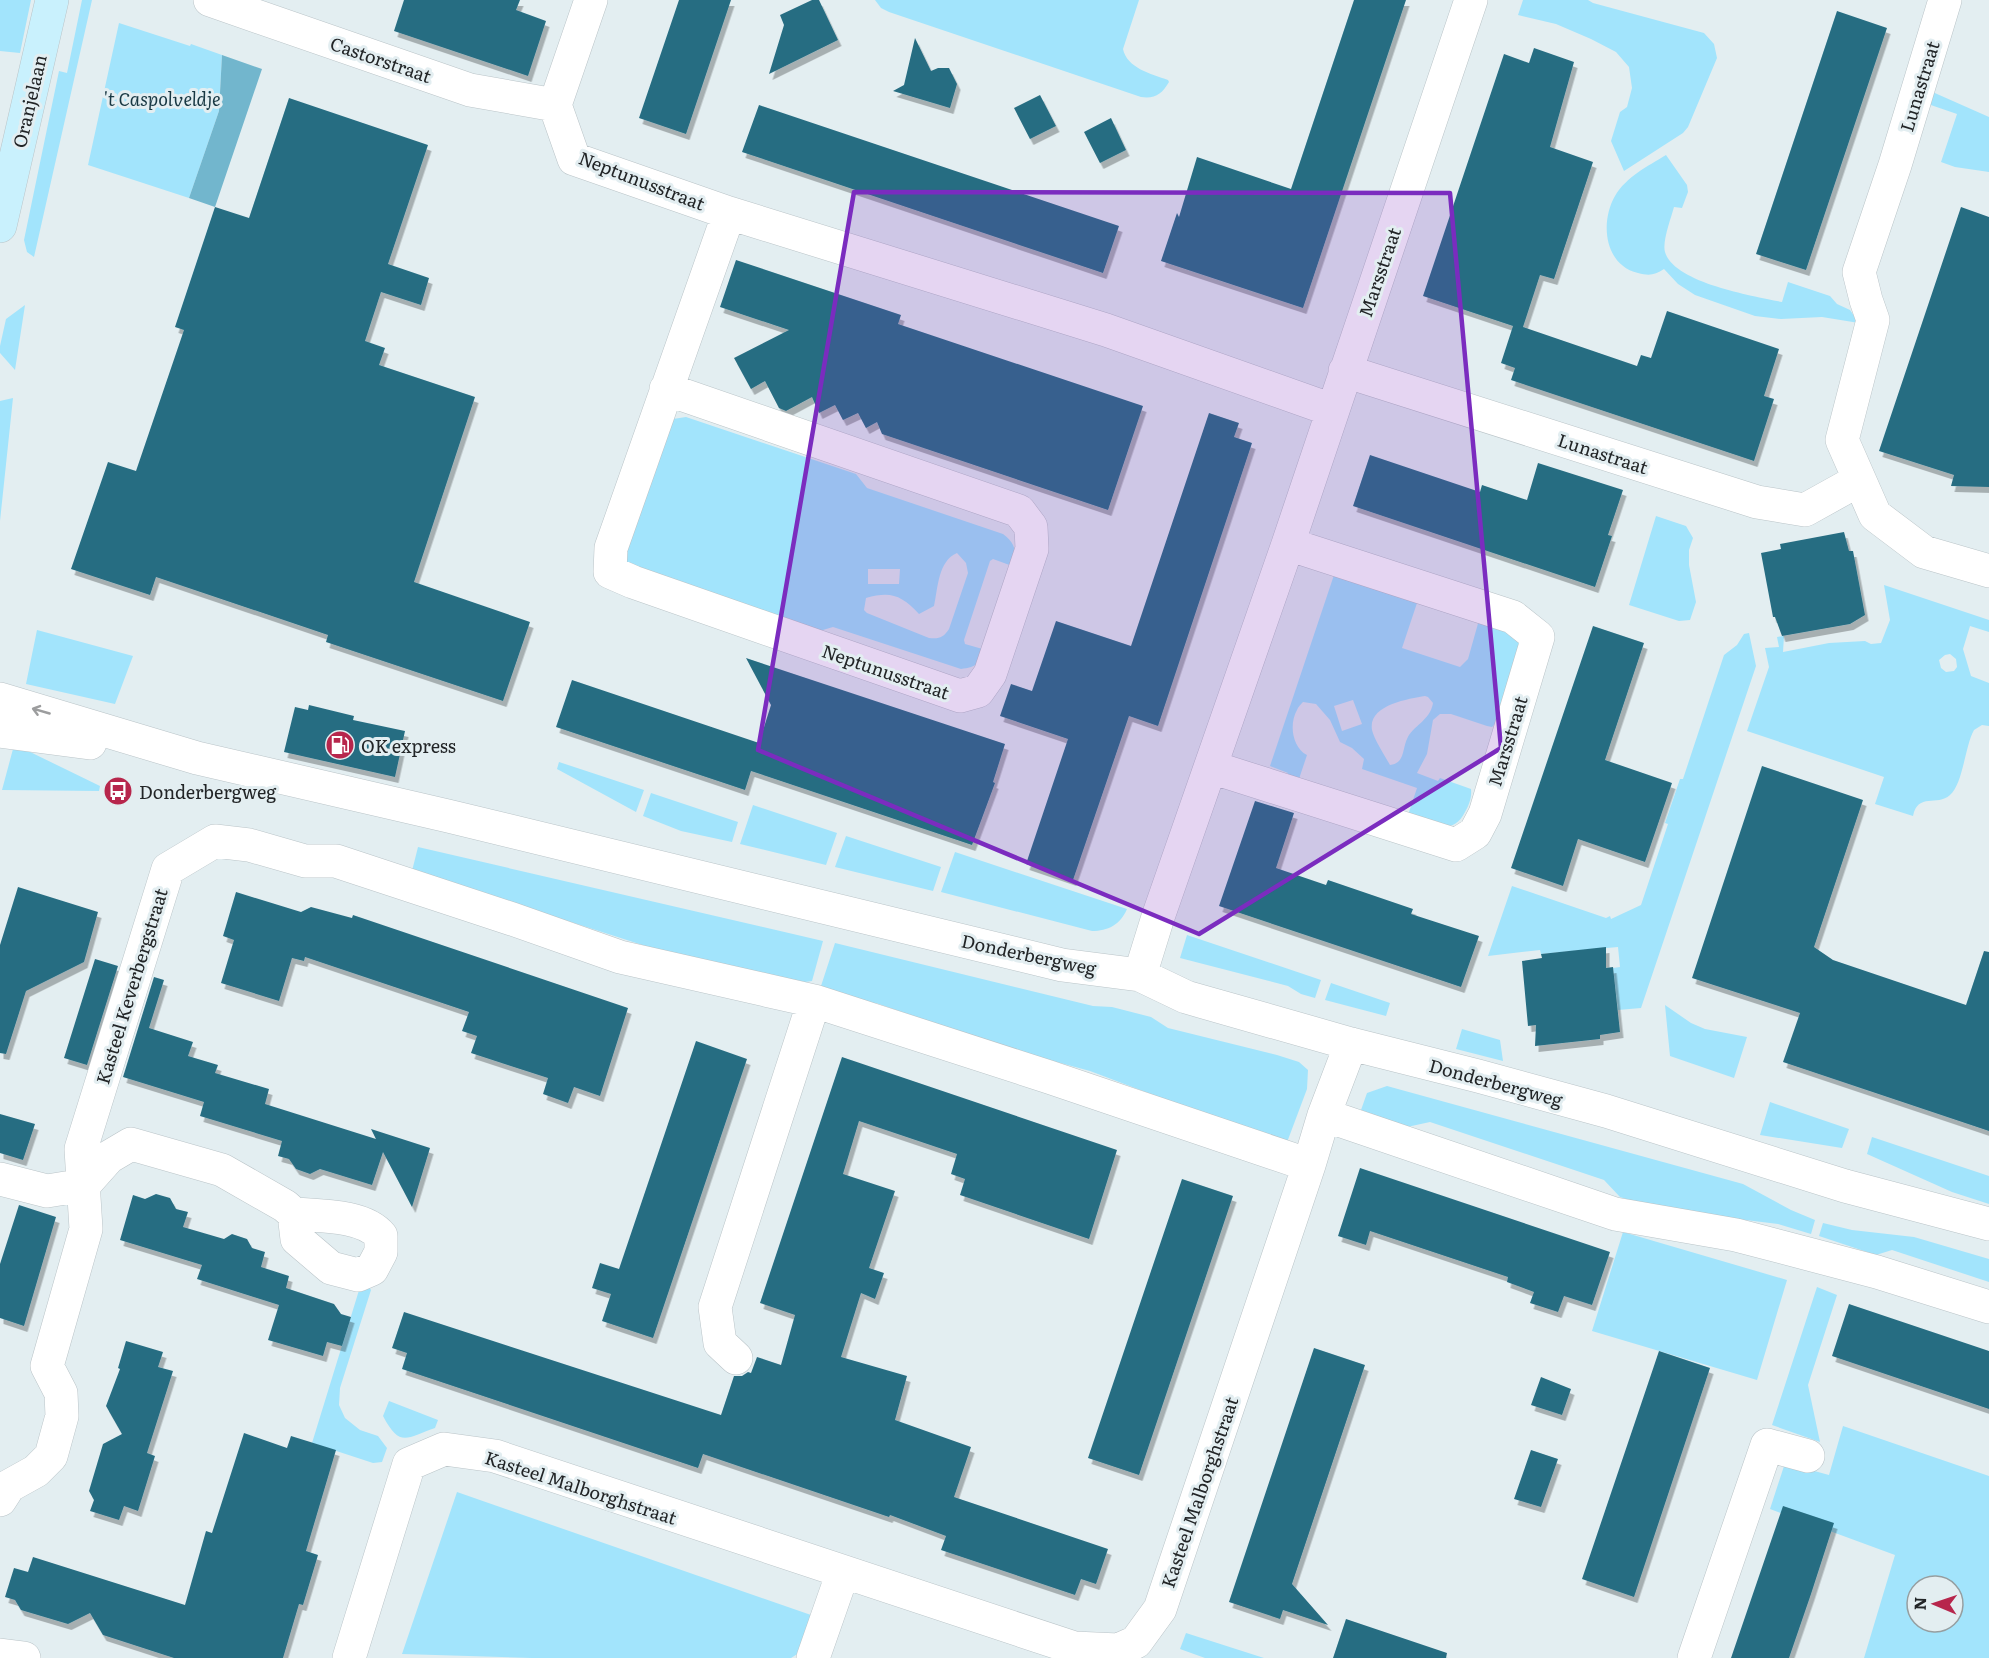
<svg xmlns="http://www.w3.org/2000/svg" width="1989" height="1658" font-family="Literata,serif">
	<style>
		.green { fill: #a2e4fc; fill-rule: evenodd }
		.forest { fill: #72b6cd }
		.building { fill: #276d82; filter: url(#shadow) }
		.lines { fill: none; stroke-linecap: round; stroke-linejoin: round }
		.street-casing { stroke: #bac4c8; stroke-width: 34 }
		.secondary-casing { stroke: #bac4c8; stroke-width: 34 }
		.street { stroke: #fff; stroke-width: 33 }
		.secondary { stroke: #c9f1fd; stroke-width: 33 }
		.oneway { stroke: #9c9d9e }
		.marked { fill: #7b2cbf; fill-opacity: 0.2; stroke: #7b2cbf; stroke-width: 4.5; stroke-linejoin: round }
		.labels { text-anchor: middle; dominant-baseline: central; stroke-width: 6; stroke-linejoin: round; paint-order: stroke }
		.street-label { font-size: 18px; fill: #222527; stroke: #e3eef1 }
		.park-label { font-size: 18px; font-style: italic; fill: #183843; stroke: #e3eef1 }
		.poi-label { font-size: 18px; fill: #222527; stroke: #e3eef1; text-anchor: start }
	</style>
	<defs>
		<filter id="shadow"><feDropShadow dx="3.5" dy="6" stdDeviation="0" flood-color="#0004"/></filter>
	</defs>
	<rect width="100%" height="100%" fill="#e3eef1"/>
	<path class="green" d="M0,0H31L20,53L0,51Z
		M82,0H92L34,257L27,252L24,240L59,71L67,73Z
		M875,0H1139L1123,49C1127,68 1151,74 1168,80L1169,82C1162,94 1155,99 1141,97L889,12L881,8Z
		M1523,0H1588L1593,3L1704,33L1714,44L1717,58L1688,127L1683,133L1624,171L1611,141L1620,112L1627,107L1632,88L1629,67L1616,52L1591,39L1556,24L1518,15Z
		M119,23L190,46L191,44L222,55L219,111L189,198L88,165Z
		M1928,90L1989,117V172L1955,167L1941,162L1957,114L1925,103Z
		M1666,155L1687,185L1688,192L1682,208L1674,207C1671,218 1662,242 1665,252C1674,283 1753,296 1782,302L1788,282L1830,296L1837,304L1850,310L1859,323L1822,317L1781,319L1755,316L1695,295L1678,284L1664,269C1655,275 1649,276 1638,273C1604,265 1600,222 1615,196C1626,177 1648,166 1666,155Z
		M25,305L15,370L0,353V346L6,319Z
		M13,398L0,521V401Z
		M686,417L856,474L867,488L1003,534C1016,544 1016,551 1015,567L993,559L990,561L964,640L965,644L986,650C980,664 976,667 961,669L833,627L816,632L636,572L625,561L623,542L673,419ZM957,553L966,563L968,573L949,629C943,638 939,639 929,638L867,613L864,610L866,598C891,591 901,595 919,614L934,606C938,588 938,561 957,553ZM868,569H900L899,584H868Z
		M1656,516L1686,526L1693,538L1689,550V565L1696,602L1690,620L1679,621L1629,605Z
		M1335,572L1418,600L1402,648L1460,667L1468,659L1479,620L1517,635L1520,644L1495,724L1492,727L1487,726L1451,714H1440L1433,720L1427,754L1417,773L1438,781L1440,778L1471,789C1472,797 1469,805 1465,812C1452,838 1428,823 1408,815L1417,788L1362,769L1364,759L1352,748L1340,742L1330,720L1316,704L1303,702C1301,704 1298,707 1297,710C1289,724 1292,747 1307,755L1299,779L1286,777L1288,773L1270,766ZM1425,696L1428,697L1433,703C1430,721 1412,726 1407,739C1402,750 1405,763 1390,765C1385,756 1374,739 1372,730C1368,705 1408,699 1425,696ZM1353,700L1362,724L1342,731L1334,706Z
		M1884,585L1989,620V632L1970,626L1963,649L1971,676L1989,683V726L1982,725L1974,730C1965,746 1963,784 1950,795C1937,807 1918,792 1913,816L1875,804L1884,777L1747,731L1769,667L1765,648L1779,647L1777,637L1784,636L1783,652L1829,643L1865,641L1871,644L1881,643L1890,620ZM1950,654L1956,659L1957,667L1954,671L1946,672L1941,668L1939,660L1945,655Z
		M37,630L133,656L115,704L26,684Z
		M1749,633L1756,666L1641,1008L1618,1010L1613,968L1620,967L1618,947L1541,954L1540,950L1488,956L1512,886L1606,918L1610,916L1611,919L1641,905L1668,824L1665,823L1680,779H1683L1724,655L1737,645L1744,634Z
		M13,749H24L100,786L99,791L2,790Z
		M559,762L644,790L636,812L557,769Z
		M651,793L738,822L732,842L681,831L643,816Z
		M753,805L837,833L826,865L740,844Z
		M846,836L941,867L933,891L835,867Z
		M418,847L823,941L812,981L805,982L661,951L412,871Z
		M955,852L1127,909C1120,925 1108,931 1092,931L941,892Z
		M1187,935L1321,980L1315,998L1301,994L1288,986L1180,958Z
		M835,943L1093,1006L1112,1007L1151,1017L1168,1028L1277,1055L1299,1062L1308,1070L1307,1089L1286,1145L1090,1071L1012,1050L876,1003L861,1009L821,986Z
		M1331,983L1390,1003L1386,1016L1325,1000Z
		M1665,1005L1691,1023L1705,1029L1747,1037L1734,1078L1670,1056Z
		M1462,1029L1500,1040L1503,1061L1456,1049Z
		M1387,1086L1743,1184L1791,1210L1815,1220L1811,1234L1778,1224L1657,1209L1620,1197L1604,1180L1430,1122L1407,1127L1361,1110L1367,1093Z
		M1770,1102L1849,1129L1842,1148L1760,1135Z
		M1872,1137L1989,1176V1204L1952,1192L1867,1154Z
		M1823,1223L1852,1230L1914,1237L1989,1259V1282L1892,1250L1876,1255L1819,1236Z
		M1623,1232L1787,1280L1757,1380L1592,1331Z
		M367,1284L371,1290L340,1388L339,1405L345,1418L360,1430L378,1436L387,1448L382,1462L373,1463L312,1443L360,1287Z
		M1817,1287L1837,1295L1808,1385L1820,1442L1772,1425Z
		M389,1401L438,1420L435,1428C406,1438 400,1448 383,1416Z
		M1843,1426L1989,1476V1658H1864L1895,1555L1770,1509L1785,1463L1829,1475ZM1917,1586H1953V1622H1917Z
		M457,1492L811,1615L805,1649L791,1658H532L402,1654Z
		M1186,1633L1264,1658H1205L1180,1649Z"/>
	<path class="forest" d="M222,55L262,69L215,207L189,198L219,111Z"/>
	<path class="building" d="M404,0H520L516,10L546,21L528,76L394,31Z
		M679,0H731L686,134L639,118Z
		M812,0H819L838,40L769,74L784,25L780,15Z
		M1354,0H1406L1303,308L1161,261L1177,213L1179,217L1197,157L1291,189Z
		M1837,11L1887,28L1806,270L1756,254Z
		M915,38L931,71L938,68H949L957,84L950,108L893,91L904,85Z
		M1534,48L1574,62L1550,147L1593,162L1554,279L1540,275L1523,327L1637,366L1641,355L1651,358L1667,311L1779,349L1764,396L1774,399L1754,461L1511,380L1515,368L1501,363L1513,326L1423,296L1504,54L1529,63Z
		M1040,95L1056,126L1030,139L1014,108Z
		M289,98L428,145L388,264L429,278L421,305L381,292L365,341L385,348L379,365L475,397L414,582L530,622L503,701L326,642L328,635L156,577L150,595L71,569L108,462L136,471L184,330L175,327L215,207L249,218Z
		M759,105L1119,226L1103,273L742,152Z
		M1111,118L1126,150L1100,163L1084,132Z
		M1961,207L1989,217V487L1951,486L1954,475L1879,451Z
		M736,260L901,315L898,324L1143,406L1108,510L882,434L877,422L866,428L858,413L843,420L835,405L819,413L812,397L786,411L779,408L765,381L751,389L734,358L789,330L720,307Z
		M1209,413L1239,423L1234,437L1252,443L1158,726L1129,716L1073,880L1026,864L1068,739L1000,716L1011,684L1032,691L1056,621L1131,646Z
		M1370,455L1480,492L1482,485L1527,500L1538,463L1623,490L1608,535L1612,536L1595,587L1353,506Z
		M1844,532L1849,551H1853L1865,615L1850,624L1782,636L1775,617H1773L1761,553L1781,549L1780,544Z
		M1593,626L1644,643L1605,760L1672,783L1645,862L1578,839L1563,886L1511,868Z
		M746,658L1005,744L993,782L995,783L972,845L751,771L745,790L556,727L572,680L759,743L771,705Z
		M309,705L354,716L353,720L405,731L395,777L284,752L295,707L308,710Z
		M1762,766L1863,800L1814,947L1833,960L1966,1005L1984,951L1989,952V1131L1783,1062L1800,1013L1692,978Z
		M1255,801L1294,813L1276,868L1326,885L1328,880L1413,909L1411,914L1479,936L1461,987L1219,906Z
		M18,887L98,912L84,962L26,991L6,1054L0,1053V945Z
		M236,892L301,912L311,907L352,918L353,915L628,1008L600,1096L574,1087L568,1103L543,1094L548,1078L471,1053L477,1036L462,1031L469,1012L305,957L304,961L292,958L279,1001L221,983L234,940L223,936Z
		M1606,947V968L1613,967L1620,1032L1600,1035V1039L1535,1046L1536,1025L1528,1026L1522,961L1542,958L1541,954Z
		M95,959L118,966L87,1065L64,1058Z
		M154,977L164,980L149,1028L193,1042L188,1056L218,1065L215,1073L269,1089L265,1104L376,1139L371,1129L430,1148L412,1207L383,1152L372,1185L320,1169L310,1174L296,1169L289,1159L278,1156L282,1141L200,1116L204,1102L123,1077Z
		M696,1041L747,1059L653,1338L602,1321L611,1294L592,1288L600,1263L619,1269Z
		M842,1057L1117,1150L1089,1239L960,1195L965,1179L951,1174L957,1154L859,1121L843,1174L895,1191L869,1268L884,1273L875,1299L861,1293L841,1357L907,1376L895,1420L971,1447L954,1497L1108,1549L1096,1584L1081,1579L1075,1595L941,1550L946,1536L890,1515L889,1517L703,1454L698,1468L402,1369L407,1353L392,1348L404,1312L721,1415L734,1376H742L748,1372L751,1373L757,1357L781,1365L795,1315L760,1303Z
		M0,1114L35,1124L23,1160L0,1153Z
		M1360,1168L1610,1252L1592,1305L1564,1296L1558,1312L1530,1303L1534,1292L1507,1282L1508,1277L1370,1231L1366,1245L1338,1236Z
		M1182,1179L1233,1196L1139,1475L1088,1458Z
		M156,1194L170,1198L176,1209L188,1212L183,1227L224,1239L232,1234L247,1239L252,1248L265,1252L261,1267L289,1276L286,1288L334,1304L341,1314L351,1317L342,1346L327,1342L323,1356L268,1340L279,1305L197,1279L202,1265L120,1240L133,1195L145,1199Z
		M19,1205L56,1217L24,1326L0,1318V1264Z
		M1849,1304L1989,1351V1409L1832,1356Z
		M126,1341L163,1352L158,1367L173,1371L147,1453L155,1456L138,1511L124,1506L119,1520L90,1511L94,1500L89,1491L103,1444L122,1434L106,1406L120,1369L118,1368Z
		M1314,1348L1365,1365L1292,1584L1328,1625L1283,1610L1280,1619L1229,1602Z
		M1659,1351L1710,1368L1634,1597L1582,1579Z
		M1541,1377L1571,1389L1562,1415L1531,1405Z
		M244,1433L287,1448L291,1436L336,1450L306,1551L318,1555L303,1605L299,1604L283,1658H174L103,1635L90,1613L68,1624L21,1610L15,1600L5,1597L14,1568L28,1572L33,1557L185,1605L206,1531L212,1533Z
		M1531,1450L1558,1459L1541,1507L1514,1499Z
		M1783,1506L1834,1523L1811,1594L1789,1658H1731Z
		M1346,1619L1447,1653L1446,1658H1333Z"/>
	<g class="lines">
		<g class="street-casing">
			<path id="street" d="M210,0L470,90L555,105
				M591,0L555,105L574,159L729,213L1106,330L1332,410
				M1945,0L1895,165L1859,272L1866,300L1873,320L1842,440L1875,515L1924,552L1989,571
				M1345,371L1757,502L1805,510L1859,480
				M666,389L1019,511L1031,527L1032,549L990,674L978,691L960,696L633,582L610,572L611,548L729,213
				M0,699L197,758L448,816L1062,965L1140,975L1186,997L1351,1044L1478,1076L1606,1111L1845,1186L1989,1224
				M0,731L90,743
				M1211,767L1456,845L1475,833L1485,814L1538,637L1513,617L1288,544
				M1140,975L1158,917L1288,544L1471,0
				M1324,1115L1615,1214L1736,1235L1877,1272L1989,1307
				M0,1179L47,1191L84,1185L109,1157L131,1144L222,1170L285,1206L294,1214L297,1239L331,1268L358,1275L372,1269L381,1252V1236C364,1215 320,1216 294,1214
				M736,1358L720,1343L715,1307L814,1001
				M0,1500L9,1486L36,1471L51,1456L62,1416L61,1393L47,1366L86,1229L81,1149L168,869L215,841L249,845L305,861H336L512,919L620,957L814,1001L1049,1077L1309,1165
				M0,1655L24,1658
				M349,1658L409,1464L444,1449L495,1456L1074,1648L1118,1650L1136,1642L1160,1609L1309,1165L1324,1115L1351,1044
				M813,1658L843,1572
				M1694,1658L1767,1445L1808,1456"/>
		</g>
		<g class="secondary-casing">
			<path id="secondary" d="M0,226L52,0"/>
		</g>
		<use href="#street" class="street"/>
		<use href="#secondary" class="secondary"/>
	</g>
	<defs><path id="oneway-shaft" d="M-6 0H5M1.5-3L5.5 0L1.5 3" fill="none" stroke-width="1.6" stroke-linecap="round" stroke-linejoin="round" transform="scale(1.5)"/></defs>
	<use class="oneway" href="#oneway-shaft" transform="translate(41 711) rotate(-164)"/>
	<path class="marked" d="M854,192L1450,193L1501,748L1199,934L758,750Z"/>
	<defs>
		<g id="fuel-disc" transform="scale(1.5)"><circle r="9.5" fill="#b7264c" stroke="#e3eef1"/><path d="M-5.5-6h7V0h2V4h1.3V-2.5L3-4.5l.8-.8L6-3V5H2.5V1h-1V6h-7ZM-4.2-4.7v3.2H.2V-4.7Z" fill="#fff"/></g>
		<g id="bus-disc" transform="scale(1.5)"><circle r="9.5" fill="#b7264c" stroke="#e3eef1"/><path d="M-5-6H5V4H4V6H2V4H-2V6H-4V4H-5ZM-3.5-4V0h7V-4ZM-3.5 1.2v1.5H-2V1.2ZM2 1.2v1.5H3.5V1.2Z" fill="#fff"/></g>
	</defs>
	<g fill-rule="evenodd">
		<use href="#fuel-disc" x="340" y="745"/>
		<use href="#bus-disc" x="118" y="791"/>
	</g>
	<g class="labels">
		<g class="street-label">
			<text transform="translate(381 59) rotate(19)">Castorstraat</text>
			<text transform="translate(1919 86) rotate(-73)">Lunastraat</text>
			<text transform="translate(29 101) rotate(-77)">Oranjelaan</text>
			<text transform="translate(642 180) rotate(21)">Neptunusstraat</text>
			<text transform="translate(1379 272) rotate(-71)">Marsstraat</text>
			<text transform="translate(1603 453) rotate(18)">Lunastraat</text>
			<text transform="translate(886 671) rotate(19)">Neptunusstraat</text>
			<text transform="translate(1507 741) rotate(-73)">Marsstraat</text>
			<text transform="translate(1029 954) rotate(12)">Donderbergweg</text>
			<text transform="translate(131 986) rotate(-73)">Kasteel Keverbergstraat</text>
			<text transform="translate(1496 1082) rotate(15)">Donderbergweg</text>
			<text transform="translate(581 1487) rotate(18)">Kasteel Malborghstraat</text>
			<text transform="translate(1199 1492) rotate(-71)">Kasteel Malborghstraat</text>
		</g>
		<g class="park-label">
			<text x="162" y="98">'t Caspolveldje</text>
		</g>
		<g class="poi-label">
			<text x="361" y="745">OK express</text>
			<text x="139" y="791">Donderbergweg</text>
		</g>
	</g>
	<g transform="translate(1935 1604) rotate(272)"><circle r="28" fill="#e3eef1" stroke="#969ea0" stroke-width="1.5"/>
	<path d="M0-4.5L10 22L0 15L-10 22Z" fill="#b7264c"/>
	<text y="-9" font-size="16" font-weight="bold" text-anchor="middle" fill="#222527">N</text>
	</g>
</svg>
